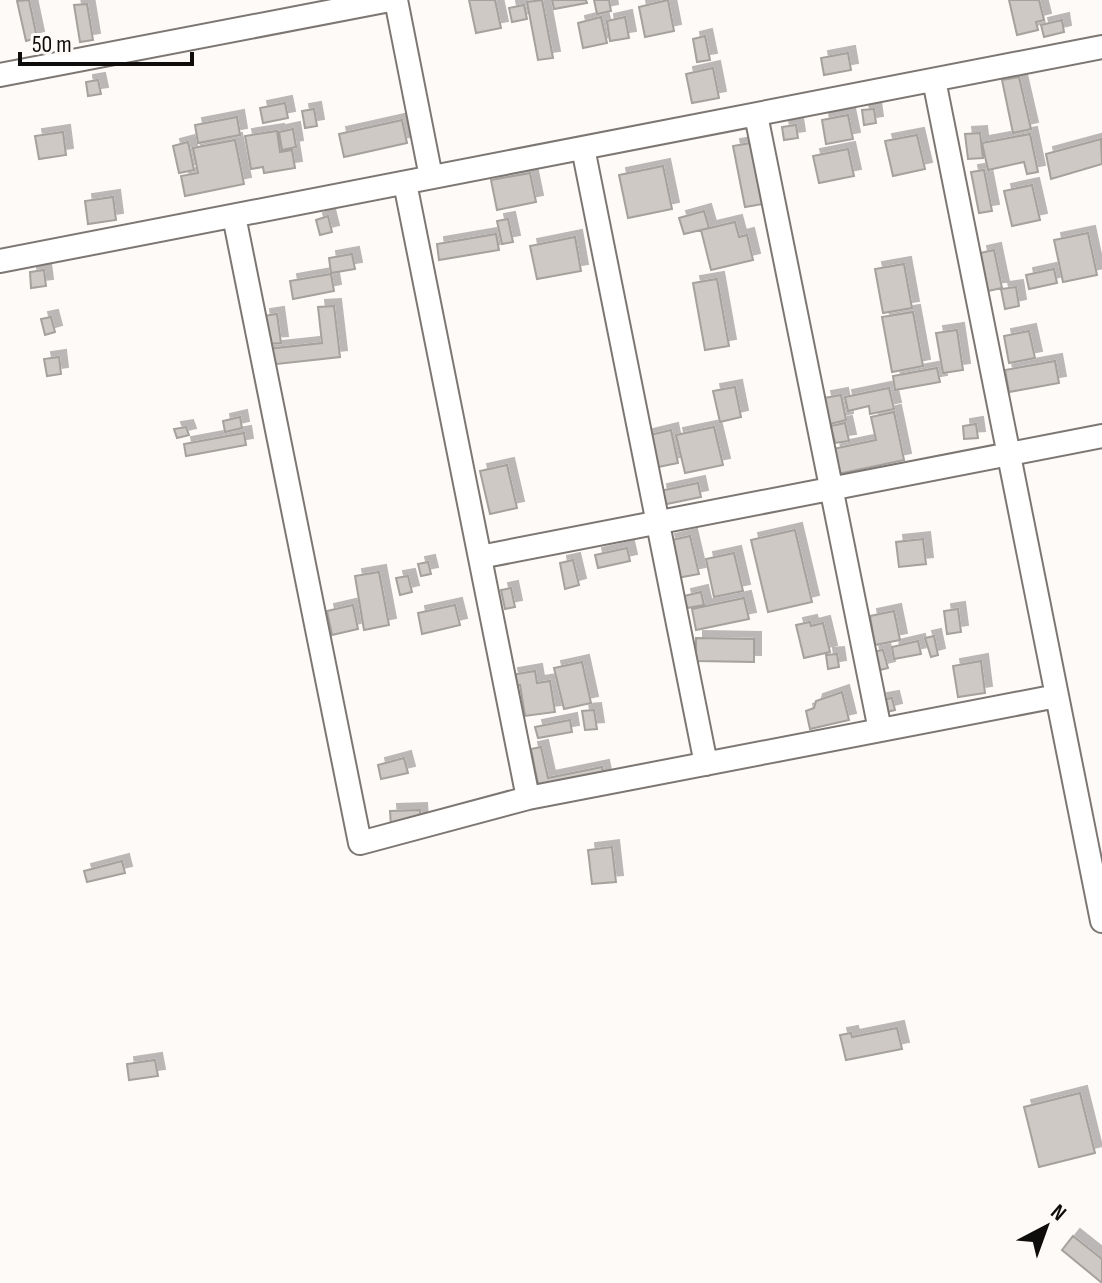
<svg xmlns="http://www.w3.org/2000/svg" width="1102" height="1283" font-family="'Sofia Sans Condensed',sans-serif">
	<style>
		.building { fill: #cec9c4; stroke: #a5a19c; stroke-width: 2; filter: url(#shadow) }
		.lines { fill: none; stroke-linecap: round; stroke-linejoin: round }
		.minor-casing { stroke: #7d7773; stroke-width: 26 }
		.minor { stroke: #fff; stroke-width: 22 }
	</style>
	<defs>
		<filter id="shadow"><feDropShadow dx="7" dy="-7" stdDeviation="0" flood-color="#0004"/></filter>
	</defs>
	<rect width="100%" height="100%" fill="#fefaf8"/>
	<path class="building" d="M29,0L37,38L26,41L17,1Z
		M469,0H495L501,28L476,33Z
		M542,0L553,58L538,60L527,2Z
		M552,0H586L587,3L554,9Z
		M594,0H609L611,11L597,14Z
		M668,0L674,31L645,37L639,7Z
		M1009,0H1039L1044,20L1036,22L1038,30L1017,35Z
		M87,4L93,40L80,42L74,5Z
		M524,5L527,19L512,22L509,8Z
		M601,17L607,43L583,48L578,23Z
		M625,17L629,38L610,41L607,21Z
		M1062,20L1064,32L1044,37L1041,25Z
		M705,36L710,60L697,62L693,39Z
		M848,53L851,70L824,75L821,58Z
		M713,68L719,98L692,103L686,74Z
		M1019,77L1031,129L1013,133L1002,80Z
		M98,80L101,94L88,96L86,82Z
		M285,103L288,118L263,123L260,108Z
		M314,109L317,126L305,128L302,111Z
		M874,109L876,123L864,125L862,110Z
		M848,115L853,139L826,144L822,120Z
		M237,117L240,135L198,143L195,125Z
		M402,120L407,143L344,157L339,134Z
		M796,125L798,138L784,140L782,127Z
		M293,129L296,147L282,150L279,132Z
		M277,131L280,152L292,150L295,168L264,173L263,167L251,169L245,136Z
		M63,132L66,155L39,159L35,136Z
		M980,133L983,158L968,159L965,134Z
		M1030,134L1038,172L1027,174L1024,162L988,170L982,143Z
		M917,135L925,169L893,176L885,141Z
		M1101,139L1102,164L1051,179L1046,154Z
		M235,140L244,184L185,196L181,176L198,173L193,148Z
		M188,142L194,170L179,173L173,146Z
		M751,143L763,204L745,207L733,146Z
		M848,149L854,176L819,183L813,156Z
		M663,166L672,209L628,218L619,175Z
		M984,170L992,211L979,213L971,172Z
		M530,173L536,202L497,210L491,180Z
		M1032,185L1040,220L1012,226L1004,191Z
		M113,197L116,220L88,224L85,201Z
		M704,211L709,228L684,234L679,218Z
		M328,216L332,232L320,235L316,220Z
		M508,219L513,242L502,244L497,221Z
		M735,222L739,237L747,235L753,260L711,270L701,230Z
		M1088,233L1097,275L1063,282L1054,240Z
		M496,234L499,250L439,260L437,244Z
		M575,237L581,271L537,279L530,246Z
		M994,250L1002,288L988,291L980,253Z
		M352,254L355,269L331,273L329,258Z
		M904,264L912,308L883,313L875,269Z
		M1054,269L1057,283L1029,289L1026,275Z
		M44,270L46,286L31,288L30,272Z
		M331,274L334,291L293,299L290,281Z
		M717,279L729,346L705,350L693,283Z
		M1016,287L1019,306L1005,309L1001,289Z
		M334,306L340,357L268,365L267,349L322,343L318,307Z
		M913,312L923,366L892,372L882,317Z
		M277,314L281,343L266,344L263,316Z
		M51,317L55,332L45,335L41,319Z
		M957,330L963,370L943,373L936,333Z
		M1029,331L1035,358L1009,363L1004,336Z
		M59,357L61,374L47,376L44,359Z
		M1055,361L1059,383L1009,392L1005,370Z
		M937,368L940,382L895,390L893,376Z
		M735,387L741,417L720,422L713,391Z
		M889,388L894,409L870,414L869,406L848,411L845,397Z
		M841,395L846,420L830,424L824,398Z
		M894,412L904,460L838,474L833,449L876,440L871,417Z
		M240,417L242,428L225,432L223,421Z
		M845,423L849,441L835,443L831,426Z
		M976,424L978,438L964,439L963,426Z
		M186,427L189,435L177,438L174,429Z
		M714,427L723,465L685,473L676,435Z
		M671,430L678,463L653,468L646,436Z
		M244,433L246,445L186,456L184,444Z
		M507,465L517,508L490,514L480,471Z
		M698,483L701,497L662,505L660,491Z
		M795,530L812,602L768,612L751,540Z
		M690,536L699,574L677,578L668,541Z
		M923,539L926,564L899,567L896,542Z
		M627,548L630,561L598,568L595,555Z
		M734,553L743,591L714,597L706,559Z
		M573,560L579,585L565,589L560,563Z
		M428,562L431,574L421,576L418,564Z
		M379,572L389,625L364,630L355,576Z
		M408,576L412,592L400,595L396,578Z
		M511,588L515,607L505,609L501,590Z
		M701,592L704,605L687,608L684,596Z
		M744,598L749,619L696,630L692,609Z
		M353,605L358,629L332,635L327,611Z
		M455,605L460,625L422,634L418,613Z
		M958,609L961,632L947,634L944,611Z
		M894,611L900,640L875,645L870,616Z
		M810,622L811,626L823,623L830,652L804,658L796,625Z
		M934,636L938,655L931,657L925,638Z
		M696,638L754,639V662L696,661Z
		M918,641L921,654L894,659L892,647Z
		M883,650L888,668L876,671L872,652Z
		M837,654L839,667L828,669L826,655Z
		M981,661L985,693L958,697L953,666Z
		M582,662L591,703L564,709L554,668Z
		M535,671L537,683L550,681L555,712L525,716L520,685L513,686L511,675Z
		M842,692L849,720L810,729L806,711L814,708L816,701Z
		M892,698L895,710L883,713L880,700Z
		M594,710L597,729L585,730L582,711Z
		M570,720L572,732L538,738L535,727Z
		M541,747L548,778L602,767L605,782L540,794L531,749Z
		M404,758L408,773L381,779L378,765Z
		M420,810L421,825L391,826L390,811Z
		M612,847L616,882L592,884L588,850Z
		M122,861L125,873L87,882L84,871Z
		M897,1028L902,1049L846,1060L840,1035L851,1033L852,1037Z
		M155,1060L158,1076L129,1080L127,1064Z
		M1080,1093L1095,1153L1039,1167L1024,1107Z
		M1073,1236L1102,1259V1283L1062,1250Z"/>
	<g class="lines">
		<g class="minor-casing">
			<path id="minor" d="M396,0L431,177
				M0,75L390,0
				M934,80L1102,921
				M756,115L880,730
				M583,148L706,764
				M405,183L528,798
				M234,216L360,843L528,798L1057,696
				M0,261L1102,47
				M480,557L1102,436"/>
		</g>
		<use href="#minor" class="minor"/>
	</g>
	<g transform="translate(1046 1227) rotate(41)" stroke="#fefaf8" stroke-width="6" paint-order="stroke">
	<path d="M0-6L14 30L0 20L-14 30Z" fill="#0f0d0b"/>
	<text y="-12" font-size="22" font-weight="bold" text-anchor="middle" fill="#0f0d0b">N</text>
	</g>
	<path d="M20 52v12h172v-12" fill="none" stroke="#0f0d0b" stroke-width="4"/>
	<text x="32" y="52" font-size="24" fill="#0f0d0b" stroke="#fefaf8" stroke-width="6" paint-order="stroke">50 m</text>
</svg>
